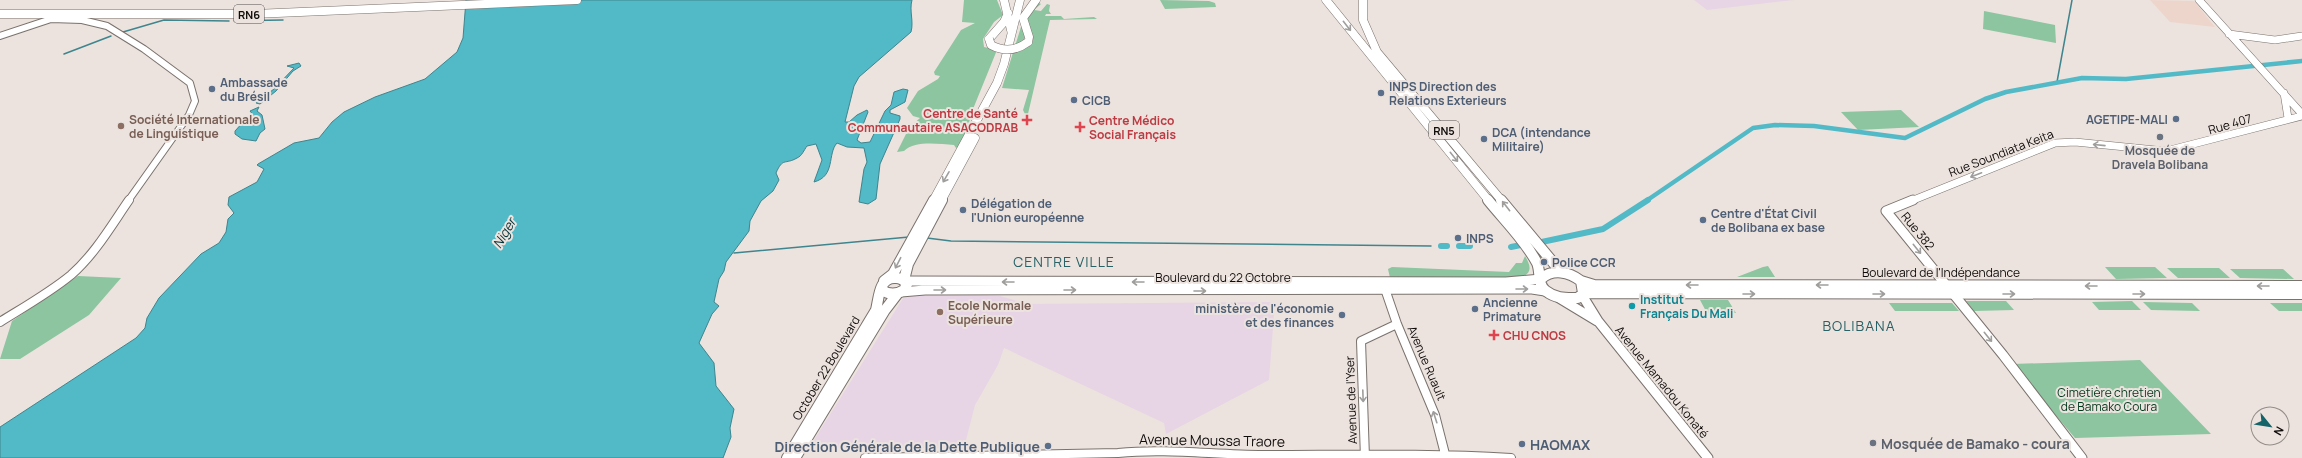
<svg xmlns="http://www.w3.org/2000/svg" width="2302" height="458" font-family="Manrope,sans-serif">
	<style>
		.commercial { fill: #eed5cc }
		.education { fill: #e7d5e5 }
		.green { fill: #8cc59f }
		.water { fill: #52b9c7; stroke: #3e858e }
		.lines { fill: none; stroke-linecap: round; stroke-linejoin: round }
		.stream { stroke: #3e858e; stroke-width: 1.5 }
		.canal-far1 { stroke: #52b9c7; stroke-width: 4.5 }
		.canal { stroke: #52b9c7; stroke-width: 6 }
		.tertiary-far1-casing { stroke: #7a726d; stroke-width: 8 }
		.tertiary-casing { stroke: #7a726d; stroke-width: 10 }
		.secondary-far1-casing { stroke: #7a726d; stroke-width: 8 }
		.secondary-casing { stroke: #7a726d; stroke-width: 11 }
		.primary-far1-casing { stroke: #7a726d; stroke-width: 9 }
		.primary-casing { stroke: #7a726d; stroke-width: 12 }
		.trunk-far1-casing { stroke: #7a726d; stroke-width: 9 }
		.trunk-casing { stroke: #7a726d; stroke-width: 12 }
		.tertiary-far1 { stroke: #fff; stroke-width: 6 }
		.tertiary { stroke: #fff; stroke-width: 8 }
		.secondary-far1 { stroke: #fff; stroke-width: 7 }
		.secondary { stroke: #fff; stroke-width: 9 }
		.primary-far1 { stroke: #fff; stroke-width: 8 }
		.primary { stroke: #fff; stroke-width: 10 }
		.trunk-far1 { stroke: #fff; stroke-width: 8 }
		.trunk { stroke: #fff; stroke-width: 10 }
		.trunk-bridge-casing { stroke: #7a726d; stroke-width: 9; stroke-linecap: butt }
		.trunk-bridge { stroke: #fff; stroke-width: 8 }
		.oneway { stroke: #9f9e9d }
		.service-dot { fill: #5c6f8a; stroke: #ece3de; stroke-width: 1.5 }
		.health-dot { fill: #e0444e; stroke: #ece3de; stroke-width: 1.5 }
		.education-dot { fill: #8d6e63; stroke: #ece3de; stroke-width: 1.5 }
		.worship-dot { fill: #6b7280; stroke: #ece3de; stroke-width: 1.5 }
		.culture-dot { fill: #0f9aa8; stroke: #ece3de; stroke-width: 1.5 }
		.labels { text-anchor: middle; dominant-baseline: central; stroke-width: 4; stroke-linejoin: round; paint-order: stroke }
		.shield { fill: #ece3de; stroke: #514c4a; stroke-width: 1 }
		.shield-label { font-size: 11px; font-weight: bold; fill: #0f0c0a }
		.service-label { font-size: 12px; font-weight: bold; fill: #4e5e75; stroke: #ece3de; text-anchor: start }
		.health-label { font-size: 12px; font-weight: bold; fill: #be3a42; stroke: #ece3de; text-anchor: start }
		.education-label { font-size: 12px; font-weight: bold; fill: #785e54; stroke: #ece3de; text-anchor: start }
		.street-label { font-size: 12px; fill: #0f0c0a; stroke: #ece3de }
		.worship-label { font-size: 12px; font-weight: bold; fill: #5b616d; stroke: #ece3de }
		.culture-label { font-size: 12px; font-weight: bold; fill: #0d838f; stroke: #ece3de; text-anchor: start }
		.park-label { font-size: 12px; fill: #00381c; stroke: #ece3de }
		.water-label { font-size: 13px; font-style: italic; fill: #003137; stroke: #ece3de }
		.quarter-label { font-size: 14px; letter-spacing: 1px; fill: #286166; stroke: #ece3de }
		.near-street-label { font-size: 14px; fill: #0f0c0a; stroke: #ece3de }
		.near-worship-label { font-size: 14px; font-weight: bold; fill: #5b616d; stroke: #ece3de; text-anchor: start }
		.near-service-label { font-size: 14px; font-weight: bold; fill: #4e5e75; stroke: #ece3de; text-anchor: start }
	</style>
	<rect width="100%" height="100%" fill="#ece3de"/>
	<path class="commercial" d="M2150,0L2194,1L2215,27L2170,22Z"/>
	<path class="education" d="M1694,0H1794L1707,10Z
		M907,292L1000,296L1027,304L1275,302L1269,380L1166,434L1164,423L1004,348L998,365L975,405L964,448H809Z"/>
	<path class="green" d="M964,0H997L1003,15L994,22L983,39L984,47L997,50L973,109L962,146L956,148L954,145C939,144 915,140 904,151L897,152L909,128L920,118L913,116L907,108L918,91L938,79L940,76L935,75L934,72L961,30L975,23L962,22Z
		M1160,0L1209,1L1215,3L1216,7L1165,9Z
		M1037,2L1041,4L1034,10L1041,11L1047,4L1050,5L1049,11L1051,14H1046L1045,16H1061L1064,19L1094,17L1097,19L1050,20L1027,118L1023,110L1029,90L1002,88L1025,14Z
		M1984,11L2055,25L2056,43L1983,29Z
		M1901,110L1919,127L1858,130L1841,112Z
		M1525,256C1531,266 1533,274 1519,278H1390L1388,269L1392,267L1509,272L1516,263H1522Z
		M1768,266L1775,277H1737L1763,267Z
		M2105,267H2155L2167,278L2116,279Z
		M2167,268H2219L2230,278H2178Z
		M2230,269H2283L2294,279L2240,278Z
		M78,276L121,278L89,315L20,359H0L12,321Z
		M1700,300H1728L1736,313H1707Z
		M1966,301H2006L2014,310L1974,311Z
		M2132,301L2141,310H2099L2092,302Z
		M2143,302L2192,303L2200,311L2151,310Z
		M1889,303H1952L1959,311H1895Z
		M2270,303H2302V311H2279Z
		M2140,360L2211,434L2075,438L2012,364Z"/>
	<path class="water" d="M466,0H912C909,11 914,21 911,32L859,77L854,86L845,122H849L857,115L867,110L868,112L857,140L861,143L870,142L885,111L891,105L894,92L903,89L908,90L905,102L890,110V113L900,116V119L880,164L876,199L868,204L859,202L864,169L867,162L864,148L847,147L837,143C827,154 836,176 814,182L822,160L816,144L807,146C804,150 802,156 797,158C785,165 783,157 776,173L779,180L773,191L761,201L750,221L749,231L726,262L724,271L719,279L714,302L719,306L712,314L699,343L714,363L716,386L734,409L730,428L731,437L723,458H0V427L136,338L145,328L147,318L159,298L201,254L219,243L226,232L228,219L234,213L228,205L229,197L257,182L264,169L257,165L258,164L294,143L319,138L332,122L344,112L375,97L425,79L457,52L463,38Z
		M299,63L301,66L293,71L276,91L260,104L256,103L259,99L255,95L262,98L274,89L294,68L287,66Z
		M259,107L257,111L262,115L265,129L260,133L256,141L242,139L235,134V131L245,120L254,116L250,111Z"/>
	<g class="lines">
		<path class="stream" d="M234,21L283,20
			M123,32L164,20L229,21
			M64,54L111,36
			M2057,82L2072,0
			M927,238L951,241L1431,246
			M734,253L909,237"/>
		<path class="canal-far1" d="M1646,201L1753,128L1775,125L1814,126L1905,138L1985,99L2006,92L2082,78L2126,79L2302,61"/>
		<path class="canal" d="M1537,243L1603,229L1648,200
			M1441,246H1447
			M1459,246H1470
			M1511,247L1526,244"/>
		<g class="tertiary-far1-casing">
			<path id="tertiary-far1" d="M0,36L51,19L82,20L107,26L144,49L190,83L195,101L189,115L128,201"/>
		</g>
		<g class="tertiary-casing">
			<path id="tertiary" d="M1384,286L1397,324L1435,415L1446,458
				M0,322C24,307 49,293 71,275C95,254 111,226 129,200
				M865,458L1118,453C1167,448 1214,455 1263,455C1346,455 1428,453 1511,458
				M1365,458L1361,341L1397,324"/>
		</g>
		<g class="secondary-far1-casing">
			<path id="secondary-far1" d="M2199,0L2302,114
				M2229,34L2275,40L2302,36
				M2284,93L2288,118
				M1911,201L2055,143L2075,142L2166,151L2302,116"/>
		</g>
		<g class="secondary-casing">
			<path id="secondary" d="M1913,200L1886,211L2003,355L2082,458
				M906,281L1506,282L1541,279
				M901,292L925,290L1532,289L1545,291
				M1582,295L1598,321L1708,458
				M1559,298L1597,321"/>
		</g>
		<g class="primary-far1-casing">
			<path id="primary-far1" d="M933,201L997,83L1004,64L1020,0
				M941,201L975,138"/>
		</g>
		<g class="primary-casing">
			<path id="primary" d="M904,280L908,264L942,200
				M884,281L893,274L934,200
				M787,458L876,310C879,298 879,276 896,278C901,278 904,280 907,284L904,290C896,295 888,295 881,289
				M795,458L885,310L898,293"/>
		</g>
		<g class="trunk-far1-casing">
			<path id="trunk-far1" d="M1004,0L1011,30
				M1326,0L1489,201
				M1363,0V20L1377,52L1502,201
				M0,14H254L577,0
				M989,39L1004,22L1008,13
				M1028,42L1029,37L1023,18L1036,0"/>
		</g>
		<g class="trunk-casing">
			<path id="trunk" d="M1488,200C1504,220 1525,240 1537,263C1541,272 1537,285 1546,291C1556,299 1566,298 1578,298L1583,293L1581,281C1569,272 1553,268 1541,279
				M1501,200L1561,272
				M1581,281L1594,285L2302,286
				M1583,293L2302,294"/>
		</g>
		<use href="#tertiary-far1" class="tertiary-far1"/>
		<use href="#tertiary" class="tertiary"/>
		<use href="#secondary-far1" class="secondary-far1"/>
		<use href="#secondary" class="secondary"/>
		<use href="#primary-far1" class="primary-far1"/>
		<use href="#primary" class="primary"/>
		<use href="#trunk-far1" class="trunk-far1"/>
		<use href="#trunk" class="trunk"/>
		<g class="trunk-bridge-casing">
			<path id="trunk-bridge" d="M989,39L991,45C1004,52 1016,51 1028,42"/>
		</g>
		<use href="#trunk-bridge" class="trunk-bridge"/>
	</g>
	<defs><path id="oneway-shaft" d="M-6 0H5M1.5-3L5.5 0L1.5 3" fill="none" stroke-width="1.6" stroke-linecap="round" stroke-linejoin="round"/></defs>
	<g class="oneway">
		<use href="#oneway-shaft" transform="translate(1347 26) rotate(52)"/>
		<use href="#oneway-shaft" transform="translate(2099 145) rotate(-174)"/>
		<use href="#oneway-shaft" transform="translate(1454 157) rotate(51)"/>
		<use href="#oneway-shaft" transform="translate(1976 175) rotate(159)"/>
		<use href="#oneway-shaft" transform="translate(946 177) rotate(120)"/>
		<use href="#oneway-shaft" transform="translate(1506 206) rotate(-128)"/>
		<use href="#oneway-shaft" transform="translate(1917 249) rotate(51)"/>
		<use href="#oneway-shaft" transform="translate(898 263) rotate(117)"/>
		<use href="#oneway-shaft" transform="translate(1008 282) rotate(180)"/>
		<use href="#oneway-shaft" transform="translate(1138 282) rotate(-180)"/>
		<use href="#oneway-shaft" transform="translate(1692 285) rotate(-180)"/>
		<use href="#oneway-shaft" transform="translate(1822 285) rotate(-180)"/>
		<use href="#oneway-shaft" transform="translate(2091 286) rotate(-180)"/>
		<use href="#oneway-shaft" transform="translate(2263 286) rotate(-180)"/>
		<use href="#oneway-shaft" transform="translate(1522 289)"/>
		<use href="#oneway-shaft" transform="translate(940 290)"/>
		<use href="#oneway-shaft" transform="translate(1070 290)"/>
		<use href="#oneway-shaft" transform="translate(1200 291)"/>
		<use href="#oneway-shaft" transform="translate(1749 294)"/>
		<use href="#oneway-shaft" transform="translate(1879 294)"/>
		<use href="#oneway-shaft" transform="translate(2009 294)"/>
		<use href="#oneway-shaft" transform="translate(2139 294)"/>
		<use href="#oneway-shaft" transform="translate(1988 337) rotate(51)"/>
		<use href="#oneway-shaft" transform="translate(1363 396) rotate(88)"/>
		<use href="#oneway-shaft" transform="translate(1435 417) rotate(-108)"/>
	</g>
	<g class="service-dot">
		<circle cx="212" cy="89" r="4"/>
		<circle cx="1381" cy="93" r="4"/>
		<circle cx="1074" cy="100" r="4"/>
		<circle cx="2176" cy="119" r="4"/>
		<circle cx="1484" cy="139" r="4"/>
		<circle cx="963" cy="210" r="4"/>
		<circle cx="1703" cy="220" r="4"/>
		<circle cx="1458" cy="238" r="4"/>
		<circle cx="1544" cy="262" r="4"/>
		<circle cx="1475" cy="309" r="4"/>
		<circle cx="1342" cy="315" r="4"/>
		<circle cx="1522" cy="444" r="4"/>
		<circle cx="1048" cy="446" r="4"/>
	</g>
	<g class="health-dot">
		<path d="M1025 114h4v4h4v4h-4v4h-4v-4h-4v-4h4z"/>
		<path d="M1078 121h4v4h4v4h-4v4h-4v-4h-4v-4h4z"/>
		<path d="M1492 329h4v4h4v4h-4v4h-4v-4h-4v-4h4z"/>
	</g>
	<g class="education-dot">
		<circle cx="121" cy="126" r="4"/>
		<circle cx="940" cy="312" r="4"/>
	</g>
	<g class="worship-dot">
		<circle cx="2160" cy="137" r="4"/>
		<circle cx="1873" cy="443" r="4"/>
	</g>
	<circle class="culture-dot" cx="1632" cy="306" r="4"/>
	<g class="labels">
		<g class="shield">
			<rect x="234" y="5" width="30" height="18" rx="3"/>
			<rect x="1429" y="121" width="30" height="18" rx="3"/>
		</g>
		<g class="shield-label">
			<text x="249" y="14">RN6</text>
			<text x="1444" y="130">RN5</text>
		</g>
		<g class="service-label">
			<text x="220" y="82">Ambassade<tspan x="220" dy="14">du Brésil</tspan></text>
			<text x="1389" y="86">INPS Direction des<tspan x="1389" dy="14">Relations Exterieurs</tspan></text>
			<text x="1082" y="100">CICB</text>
			<text x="2168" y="119" text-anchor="end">AGETIPE-MALI</text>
			<text x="1492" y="132">DCA (intendance<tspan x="1492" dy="14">Militaire)</tspan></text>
			<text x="971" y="203">Délégation de<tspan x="971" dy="14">l'Union européenne</tspan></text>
			<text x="1711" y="213">Centre d'État Civil<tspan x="1711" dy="14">de Bolibana ex base</tspan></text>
			<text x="1466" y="238">INPS</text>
			<text x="1552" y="262">Police CCR</text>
			<text x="1483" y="302">Ancienne<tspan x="1483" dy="14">Primature</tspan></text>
			<text x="1334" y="308" text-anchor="end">ministère de l'économie<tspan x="1334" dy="14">et des finances</tspan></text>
		</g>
		<g class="health-label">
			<text x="1018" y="113" text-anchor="end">Centre de Santé<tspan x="1018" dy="14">Communautaire ASACODRAB</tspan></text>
			<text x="1089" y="120">Centre Médico<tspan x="1089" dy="14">Social Français</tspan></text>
			<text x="1503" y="335">CHU CNOS</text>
		</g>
		<g class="education-label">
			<text x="129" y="119">Société Internationale<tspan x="129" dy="14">de Linguistique</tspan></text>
			<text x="948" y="305">Ecole Normale<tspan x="948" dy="14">Supérieure</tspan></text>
		</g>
		<g class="street-label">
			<text transform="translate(2230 124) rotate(-16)">Rue 407</text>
			<text transform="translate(2001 153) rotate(-21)">Rue Soundiata Keita</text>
			<text transform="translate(1918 231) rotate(51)">Rue 382</text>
			<text x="1941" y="272">Boulevard de l'Indépendance</text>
			<text x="1223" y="277">Boulevard du 22 Octobre</text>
			<text transform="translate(1427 363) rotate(67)">Avenue Ruault</text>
			<text transform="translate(826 368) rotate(-59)">October 22 Boulevard</text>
			<text transform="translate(1662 382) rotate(51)">Avenue Mamadou Konaté</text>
			<text transform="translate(1351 400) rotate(-92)">Avenue de l'Yser</text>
		</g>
		<g class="worship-label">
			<text x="2160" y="150">Mosquée de<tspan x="2160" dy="14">Dravela Bolibana</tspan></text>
		</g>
		<g class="culture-label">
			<text x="1640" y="299">Institut<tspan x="1640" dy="14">Français Du Mali</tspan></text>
		</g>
		<g class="park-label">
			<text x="2109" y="392">Cimetière chretien<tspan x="2109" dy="14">de Bamako Coura</tspan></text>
		</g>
		<g class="water-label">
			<text transform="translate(504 233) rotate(-60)">Niger</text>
		</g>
		<g class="quarter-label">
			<text x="1064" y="261">CENTRE VILLE</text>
			<text x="1859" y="325">BOLIBANA</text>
		</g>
		<g class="near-street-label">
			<text transform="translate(1212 440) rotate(1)">Avenue Moussa Traore</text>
		</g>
		<g class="near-worship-label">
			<text x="1881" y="443">Mosquée de Bamako - coura</text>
		</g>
		<g class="near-service-label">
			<text x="1530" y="444">HAOMAX</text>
			<text x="1040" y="446" text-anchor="end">Direction Générale de la Dette Publique</text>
		</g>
	</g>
	<g transform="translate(2270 426) rotate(120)"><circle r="19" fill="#ece3de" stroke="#948d89"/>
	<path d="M0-3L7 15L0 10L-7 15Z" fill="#15646a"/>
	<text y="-6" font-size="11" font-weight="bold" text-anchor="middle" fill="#0f0c0a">N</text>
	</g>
</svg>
